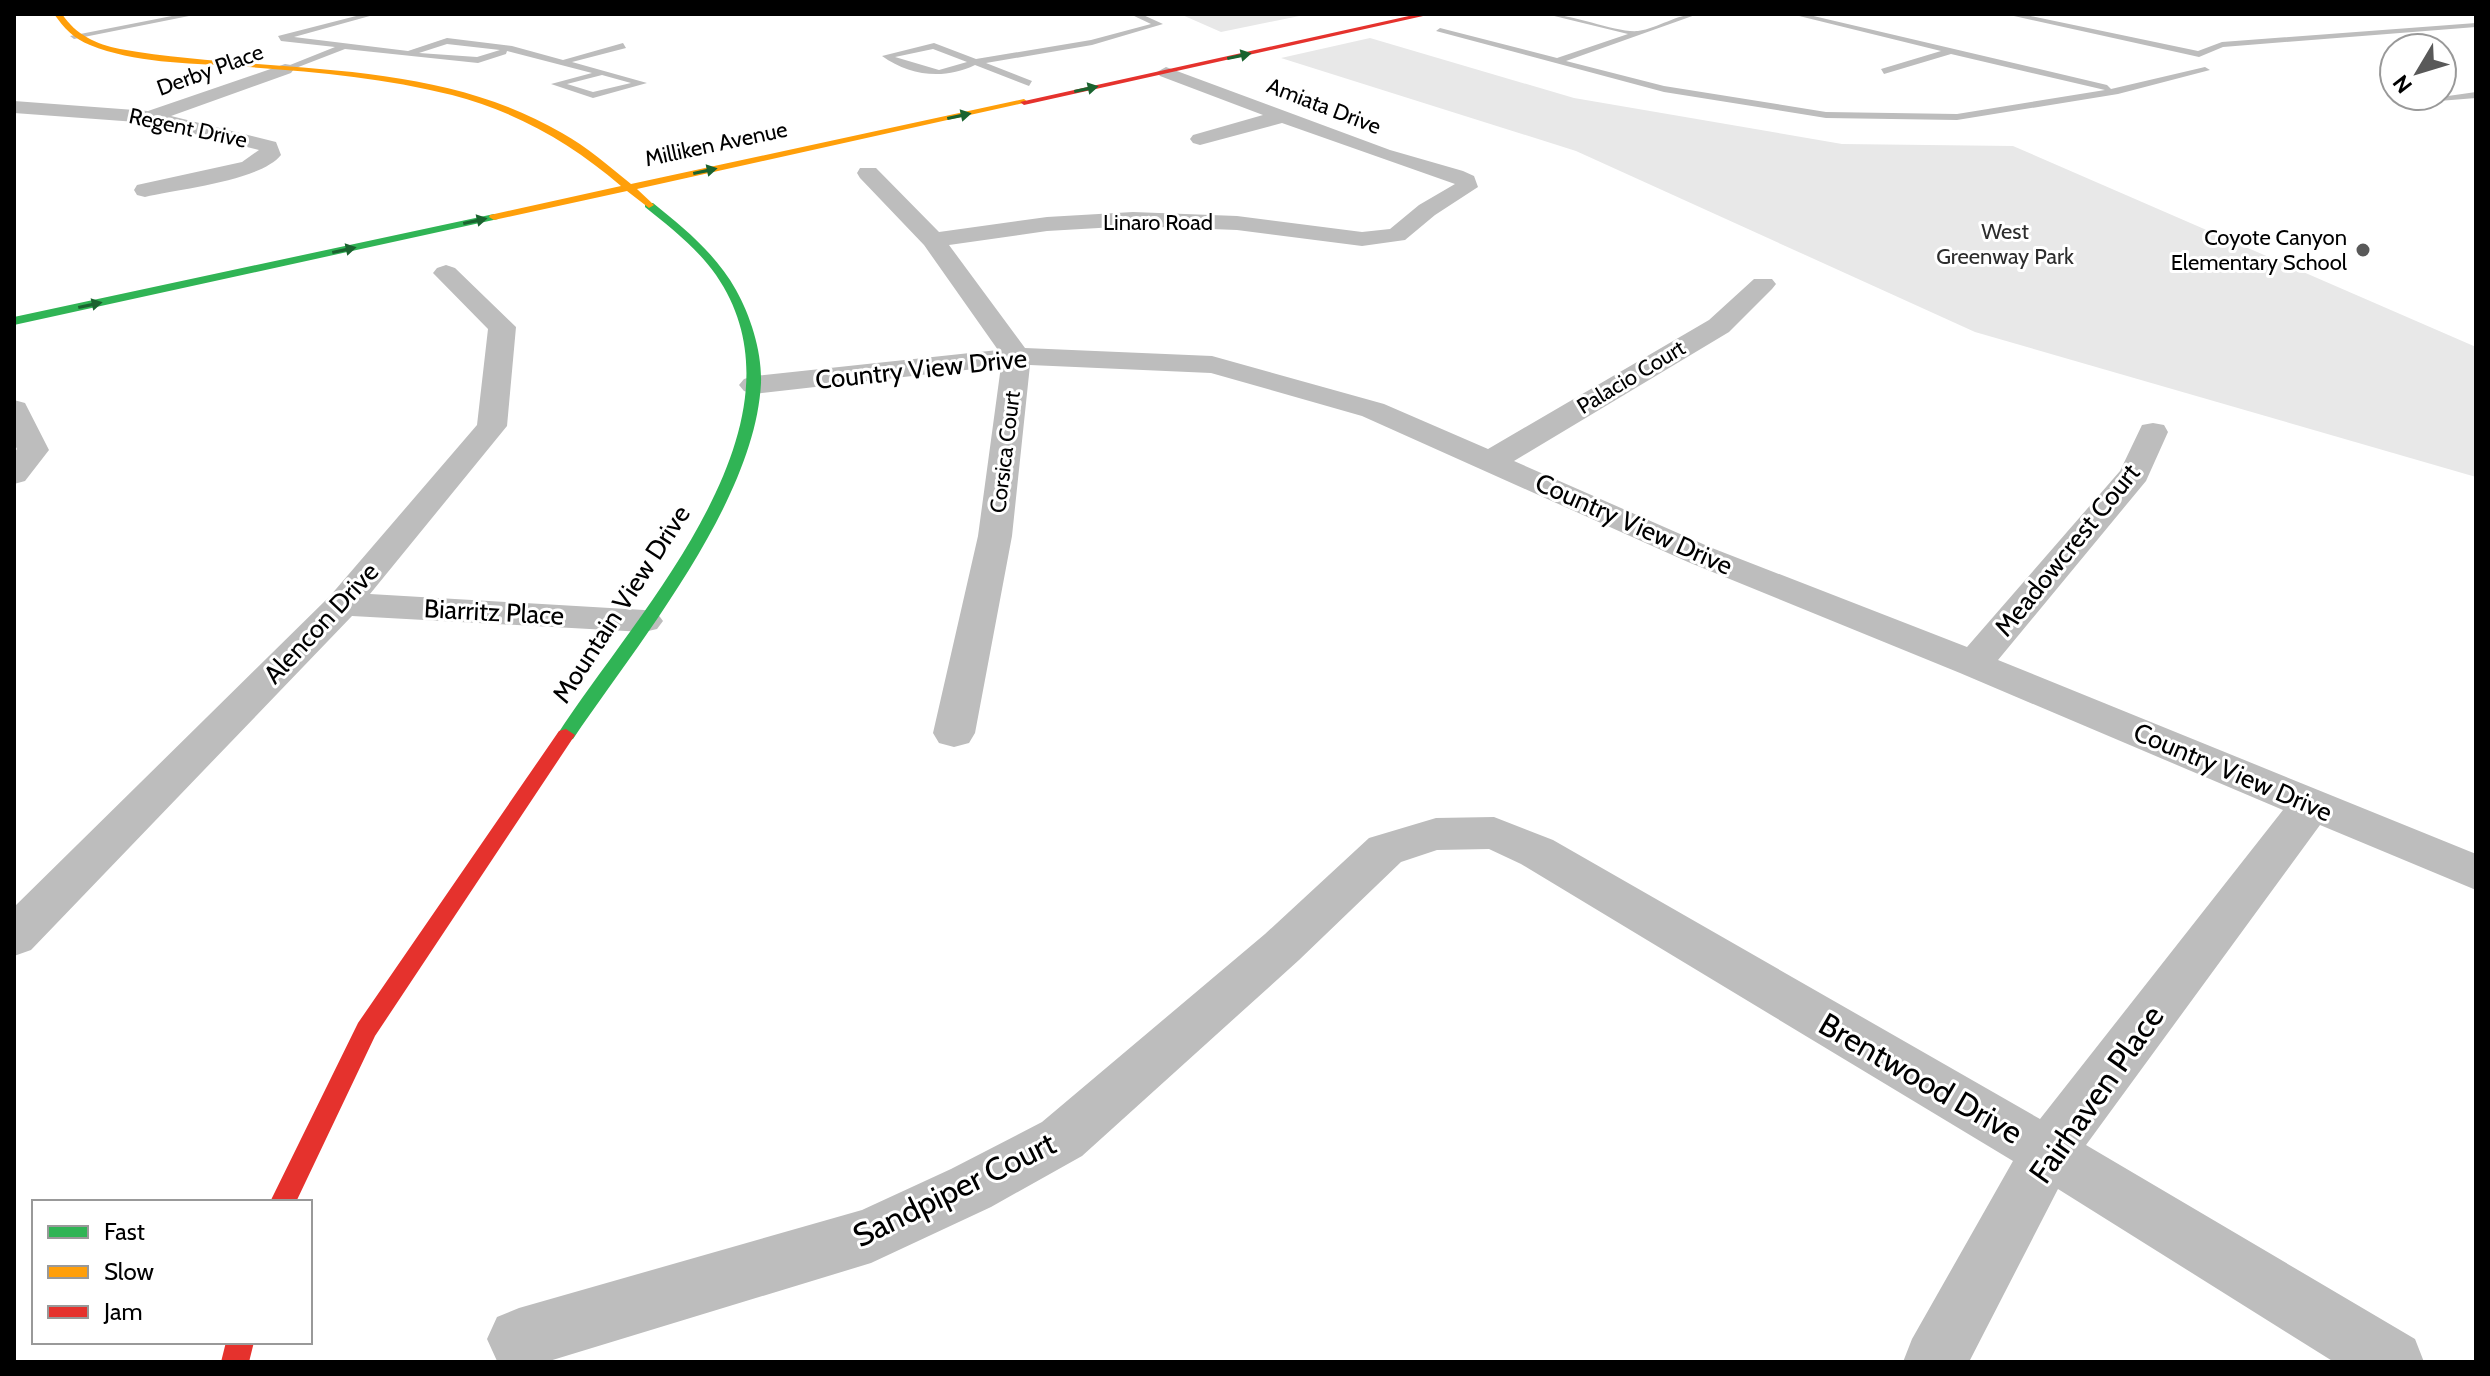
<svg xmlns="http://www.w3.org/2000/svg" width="2490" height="1376" font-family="Cabin,sans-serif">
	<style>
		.green { fill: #e8e8e8 }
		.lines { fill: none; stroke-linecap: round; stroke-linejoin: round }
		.lane { fill: #bdbdbd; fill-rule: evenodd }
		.street { fill: #bdbdbd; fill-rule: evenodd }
		.fast { fill: #30b455; fill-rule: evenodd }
		.slow { fill: #ff9f0a; fill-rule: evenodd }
		.jam { fill: #e5322d; fill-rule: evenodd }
		.oneway { fill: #1a632f }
		.poi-dot { fill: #595959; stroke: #fff; stroke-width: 3 }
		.labels { text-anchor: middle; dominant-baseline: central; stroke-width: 6; stroke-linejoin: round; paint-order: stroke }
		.far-street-label { font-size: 22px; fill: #000; stroke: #fff }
		.far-park-label { font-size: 22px; fill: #2d2d2d; stroke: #fff }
		.far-poi-label { font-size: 22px; fill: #000; stroke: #fff; text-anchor: end }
		.street-label { font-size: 26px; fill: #000; stroke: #fff }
		.near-street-label { font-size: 32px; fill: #000; stroke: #fff }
	</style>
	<rect width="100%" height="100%" fill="#fff"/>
	<path class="green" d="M1180,14H1309L1221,32Z
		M1370,38L1574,98L1842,144L2013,146L2476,347V477L1975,332L1576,151L1281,58Z"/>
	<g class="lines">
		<path class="lane" d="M182,14H199L74,39L70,36Z
			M364,14H377L294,37L408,51L447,38L512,46L563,60L623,43L626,48L572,62L647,83L593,98L551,84L592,73L507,51L506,54L478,63L345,49L288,71L280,69L335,47L281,41L278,36ZM447,44L500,50L477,57L419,53ZM602,75L631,83L593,92L567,84Z
			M1130,14H1141L1163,24L1092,45L986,63L1032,81L1029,86L975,65C944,80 910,76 882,56L934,43L976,59L1091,40L1151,24ZM933,49L967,62L939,70L895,57Z
			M1546,14C1574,14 1616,33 1638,31C1659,28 1676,14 1698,14L1566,61L1664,86L1826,112L1957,114L2105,90L1951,54L1884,74L1881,69L1941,51L1791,14H1805L2107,85L2111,89L2205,67L2210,70L2118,94L1957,120L1826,118L1664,92L1436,31L1440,28L1557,58L1628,34Z
			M2005,14H2021L2198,51L2222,42L2476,23V27L2223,47L2199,57Z
			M2476,92V98L2439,101L2434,98Z"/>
		<path class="street" d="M285,64L291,65L294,69L291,73L171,116L276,142L281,155C260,181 179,189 145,197L137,195L134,190L137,185L242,162L259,150L150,123L14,113V101L148,111Z
			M1166,67L1390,150L1463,171L1474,176L1478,187L1435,215L1405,240L1362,246L1237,230L1133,226L1047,231L949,245L1025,348L1212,356L1384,404L1488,449L1709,320L1754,279H1772L1776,284L1772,289L1729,332L1514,461L1712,548L1967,647L2120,471L2142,425L2153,423L2164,425L2168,432L2146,481L1998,660L2476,854V890L2320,825L2086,1145L2415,1339L2424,1362H2334L2058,1189L1969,1362H1903L1912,1339L2013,1161L1521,864L1489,849L1437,850L1401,862L1299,960L1082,1156L991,1207L871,1263L546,1362L497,1361L487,1339L497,1317L519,1308L862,1210L951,1169L1042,1122L1265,934L1369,838L1436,818L1494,817L1553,840L2040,1119L2283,810L1960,673L1688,562L1362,416L1211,373L1030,365L1012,536L975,733L969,743L954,747L939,743L933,733L978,536L1001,366L754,394L744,391L739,385L744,379L754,376L998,350L924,245L860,178L857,173L860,168H876L939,232L1047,217L1133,212L1237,216L1362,232L1390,229L1419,205L1455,184L1282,123L1200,145L1193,143L1190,139L1193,135L1263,115L1160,76L1157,72Z
			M446,265L455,268L516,327L507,426L370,594L644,610L657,613L663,621L657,629L644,632L352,616L31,950L14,956V907L330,596L477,425L488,329L433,273L437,268Z
			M14,400L25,403L49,450L25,481L14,484V453L17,449L14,443Z"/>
		<path class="fast" d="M645,203H653C684,228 716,254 736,290C751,317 762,352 761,383C755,502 638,643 573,739L566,741L557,735C634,615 819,425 716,275C697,248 670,227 645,207Z
			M494,214L499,217L498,219L14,325V317Z"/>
		<path class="slow" d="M54,14H62C76,35 96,44 120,49C267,75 429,55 562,133C587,147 609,166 631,184L1024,99L1028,102L637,189L654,205L649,208L627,191L494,220L489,217L490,215L621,186C571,143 517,112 452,95C381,77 307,71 234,66C187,63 134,63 90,45C74,39 64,28 54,14Z"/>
		<path class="jam" d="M1418,14H1432L1024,105L1020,102Z
			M566,729L575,735L375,1036L296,1202H270L358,1023L559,731Z
			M226,1342H254L249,1362H221Z"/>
	</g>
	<defs><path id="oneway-solid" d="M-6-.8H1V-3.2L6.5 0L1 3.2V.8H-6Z" transform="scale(2)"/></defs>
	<g class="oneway">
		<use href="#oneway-solid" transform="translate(1239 56) rotate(-12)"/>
		<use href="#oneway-solid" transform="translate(1086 89) rotate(-12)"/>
		<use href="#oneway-solid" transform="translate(959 116) rotate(-12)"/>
		<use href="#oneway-solid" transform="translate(705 171) rotate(-12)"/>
		<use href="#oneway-solid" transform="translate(475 221) rotate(-12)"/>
		<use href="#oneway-solid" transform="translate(344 250) rotate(-12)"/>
		<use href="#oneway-solid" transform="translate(90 305) rotate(-12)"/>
	</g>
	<circle class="poi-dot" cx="2363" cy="250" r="8"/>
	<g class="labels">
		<g class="far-street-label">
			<text transform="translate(210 70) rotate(-20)">Derby Place</text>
			<text transform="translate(1324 106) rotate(21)">Amiata Drive</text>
			<text transform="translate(188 128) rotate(12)">Regent Drive</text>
			<text transform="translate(716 144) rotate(-12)">Milliken Avenue</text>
			<text x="1158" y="222">Linaro Road</text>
			<text transform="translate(1631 377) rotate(-31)">Palacio Court</text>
			<text transform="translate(1005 452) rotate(-83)">Corsica Court</text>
		</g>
		<g class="far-park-label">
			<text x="2005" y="231">West<tspan x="2005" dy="25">Greenway Park</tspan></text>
		</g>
		<g class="far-poi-label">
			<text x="2347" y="237">Coyote Canyon<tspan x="2347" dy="25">Elementary School</tspan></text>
		</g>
		<g class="street-label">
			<text transform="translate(921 369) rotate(-6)">Country View Drive</text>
			<text transform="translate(1634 524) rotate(24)">Country View Drive</text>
			<text transform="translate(2067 550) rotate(-51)">Meadowcrest Court</text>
			<text transform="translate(621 604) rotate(-57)">Mountain View Drive</text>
			<text transform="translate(494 612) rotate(3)">Biarritz Place</text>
			<text transform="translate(321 623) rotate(-47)">Alencon Drive</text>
			<text transform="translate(2233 772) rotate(23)">Country View Drive</text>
		</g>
		<g class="near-street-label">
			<text transform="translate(1921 1078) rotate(30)">Brentwood Drive</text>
			<text transform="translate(2096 1094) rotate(-55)">Fairhaven Place</text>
			<text transform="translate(954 1189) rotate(-26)">Sandpiper Court</text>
		</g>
	</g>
	<rect width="2490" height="1376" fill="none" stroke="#000000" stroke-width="32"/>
	<rect x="32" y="1200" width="280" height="144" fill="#ffffff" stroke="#999999" stroke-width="2"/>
	<rect x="48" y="1226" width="40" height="12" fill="#30b455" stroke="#999999" stroke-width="2"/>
	<text x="104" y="1240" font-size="24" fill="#000000">Fast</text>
	<rect x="48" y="1266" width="40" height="12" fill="#ff9f0a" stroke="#999999" stroke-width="2"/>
	<text x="104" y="1280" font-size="24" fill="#000000">Slow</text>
	<rect x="48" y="1306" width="40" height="12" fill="#e5322d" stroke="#999999" stroke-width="2"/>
	<text x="104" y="1320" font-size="24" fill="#000000">Jam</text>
	<g transform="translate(2418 72) rotate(232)"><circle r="38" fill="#ffffff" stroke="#999999" stroke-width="2"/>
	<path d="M0-6L14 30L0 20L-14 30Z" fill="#595959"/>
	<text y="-12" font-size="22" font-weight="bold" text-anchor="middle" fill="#000000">N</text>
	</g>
</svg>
